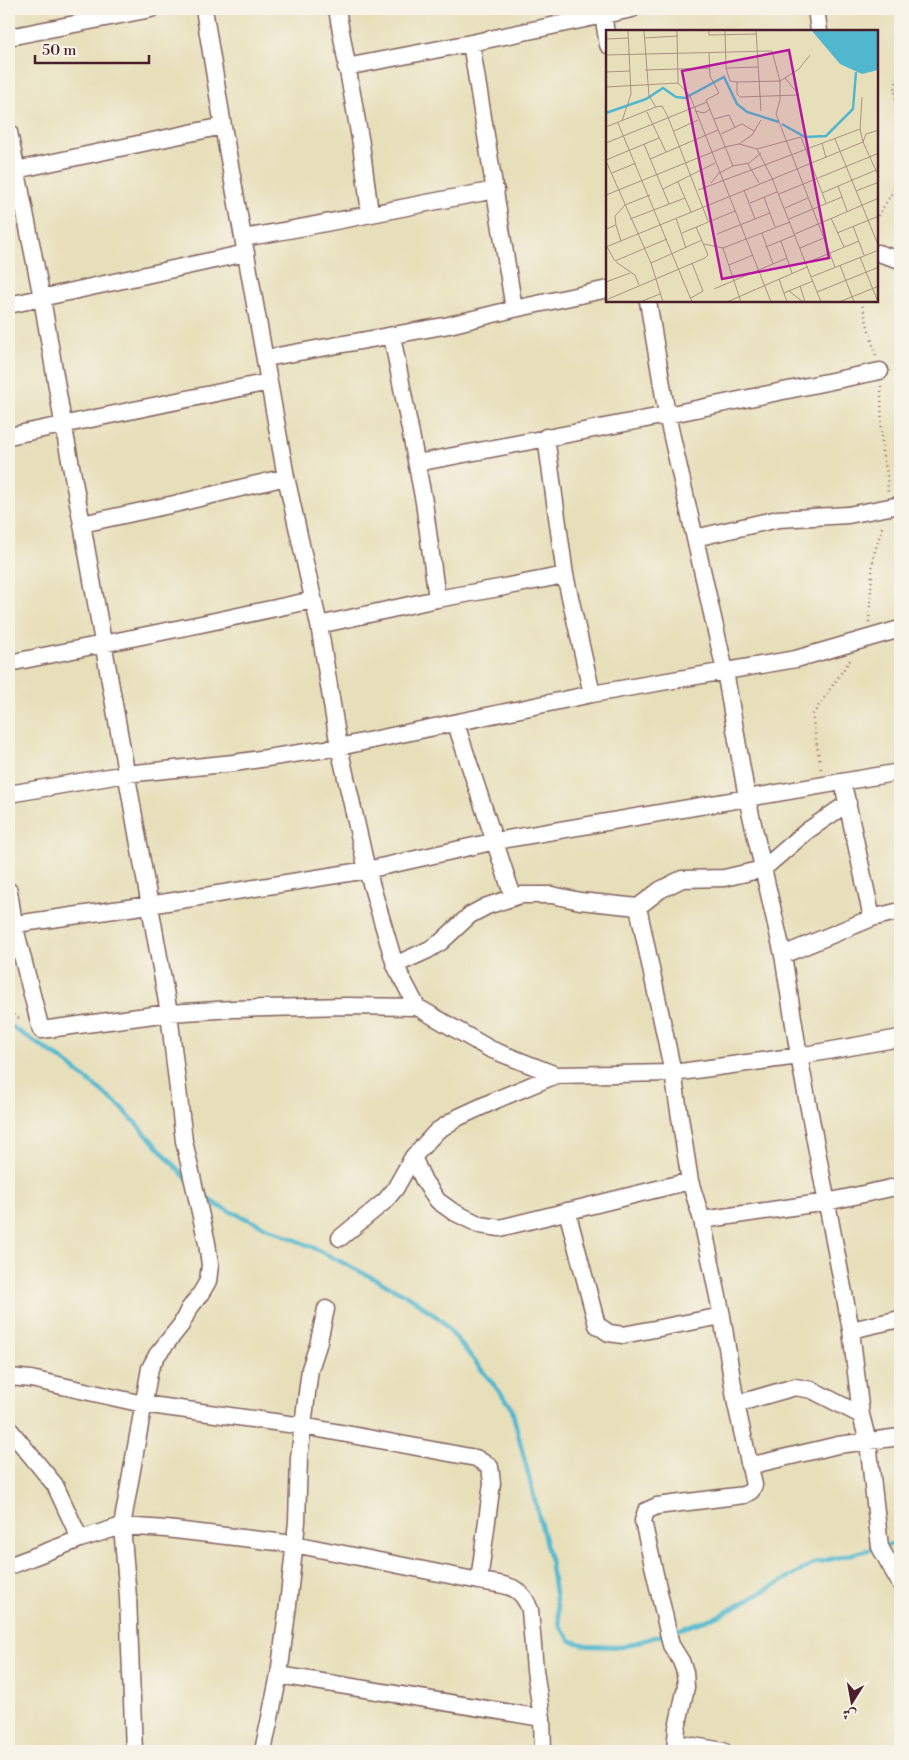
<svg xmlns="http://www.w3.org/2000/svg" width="909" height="1760" font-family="'Libre Bodoni',Amiri,serif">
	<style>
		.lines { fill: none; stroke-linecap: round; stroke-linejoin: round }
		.stream { stroke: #50b7ce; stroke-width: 4.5 }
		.minor-casing { stroke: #81625d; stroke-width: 19 }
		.path { stroke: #81625d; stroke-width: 2.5; stroke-dasharray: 1 4; stroke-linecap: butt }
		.minor { stroke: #fff; stroke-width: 16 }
		.inset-river { fill: none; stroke: #50b7ce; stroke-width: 2.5 }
		.inset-road { fill: none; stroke: #a89281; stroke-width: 1 }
		.view { fill: #b5179e; fill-opacity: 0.15; stroke: #b5179e; stroke-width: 2.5 }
		.inset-edge { fill: none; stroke: #4a1f2b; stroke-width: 2.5 }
	</style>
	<rect width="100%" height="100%" fill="#f7f3e8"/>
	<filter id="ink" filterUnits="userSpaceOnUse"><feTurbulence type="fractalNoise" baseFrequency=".02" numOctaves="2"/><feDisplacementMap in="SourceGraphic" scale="10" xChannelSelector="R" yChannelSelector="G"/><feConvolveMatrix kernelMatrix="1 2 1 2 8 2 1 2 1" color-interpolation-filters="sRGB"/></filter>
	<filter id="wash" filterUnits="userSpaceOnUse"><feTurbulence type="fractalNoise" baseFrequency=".0096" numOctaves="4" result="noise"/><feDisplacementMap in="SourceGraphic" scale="20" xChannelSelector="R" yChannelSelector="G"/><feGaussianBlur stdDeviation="1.12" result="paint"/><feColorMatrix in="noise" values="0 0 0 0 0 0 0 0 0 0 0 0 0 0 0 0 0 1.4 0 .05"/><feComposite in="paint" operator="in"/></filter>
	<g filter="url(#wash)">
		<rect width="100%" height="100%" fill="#e7dfba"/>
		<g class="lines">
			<path class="stream" d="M9,1025L64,1061L121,1107L187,1179
				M200,1191L218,1206L312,1247L412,1298L442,1321L511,1406L550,1560L560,1626L571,1641L589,1646L622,1647L668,1633L719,1616L815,1563L877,1548
				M885,1546L900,1542"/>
		</g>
	</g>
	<g filter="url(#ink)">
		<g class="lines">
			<g class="minor-casing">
				<path id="minor" d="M204,9L223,126L286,477L319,625L339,747L367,870L395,965L417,1007
					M337,9L361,144L370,213
					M602,9L608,45
					M816,9L819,31
					M9,37L151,9
					M471,43L514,309
					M346,67L471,43L632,9
					M9,132L42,298L63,423L82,524L169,1013L184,1141L207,1243L210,1265L208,1281L201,1293L189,1309L181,1325L157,1355L150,1368L122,1526L128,1597L134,1751
					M16,170L223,126
					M243,238C328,224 411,205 496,190
					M878,253L900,260
					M648,301L667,415L725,671L747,798L783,955L799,1056L851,1330L861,1415L868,1442L880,1547L900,1583
					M9,305L246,253
					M392,336L424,502L437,599
					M266,358L449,325L514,309L608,289
					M9,436L269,382
					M546,437L565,575L592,694
					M417,463L667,415L880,371
					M82,524L179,503L286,477
					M695,538L778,519L848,515L900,505
					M319,625L437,599L499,588L565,575
					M9,663L201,624L313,600
					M456,724L513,897
					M845,793L872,918
					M9,794L126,774L234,763L339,747L592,694L796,659L900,629
					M9,891L14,924L41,1030L169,1013L233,1009L346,1006L417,1007L490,1049L556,1075L673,1073L799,1056L900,1038
					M638,907L673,1073L690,1181L702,1220L722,1316L736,1404L754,1485L751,1491L744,1495L657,1506L646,1511L643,1521L671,1645L681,1661L685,1672L686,1687L677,1728L675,1751
					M9,925L149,905L367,870L496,841L900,772
					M783,955L872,918L900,911
					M395,965L428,950L441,942L470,915L487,906L521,895H552L580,901L638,907L660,890L682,879L724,878L763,869L807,831L848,803
					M413,1157L424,1181L438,1201L452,1211L480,1225L500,1228L690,1181
					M567,1211L597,1325L609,1333L623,1335L722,1316
					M702,1220L827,1202L900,1186
					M340,1238L385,1201L395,1189L413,1157L437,1131L459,1117L498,1099L556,1075
					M851,1330L900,1319
					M9,1377L31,1379L143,1404L303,1426L476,1458L490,1467L492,1483L479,1581L294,1544L166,1529L122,1526L80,1539L9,1566
					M736,1404L795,1387L812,1390L861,1415
					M9,1429L55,1485L80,1539
					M749,1466L838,1445L900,1437
					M479,1581C503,1585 521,1583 530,1610L535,1670L542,1718L543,1751
					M279,1675L542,1718
					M676,1743L723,1751
					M263,1751L279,1675L288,1605L297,1522L299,1458L310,1369L318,1345L326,1309"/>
			</g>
			<path class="path" d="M900,73C894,86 893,97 900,109
				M878,216L900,180
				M861,301L876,356
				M881,386L882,452L887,474L888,492
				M869,622L873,558L883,524
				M821,769L813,721V714L850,660
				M9,1013L22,1020"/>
			<use href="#minor" class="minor"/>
		</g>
	</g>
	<g transform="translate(606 30)">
		<rect width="272" height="272" fill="#e7dfba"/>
		<path d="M206,1H272V40L256,44L234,34Z" fill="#50b7ce"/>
		<path class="inset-river" d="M0,83L40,69L57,58L70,67L79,68L118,47L131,74L141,82L173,92M176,94L199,107L220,106L247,79L250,42"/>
		<path class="inset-road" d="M38,1L43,66L50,77L56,76L62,87L102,191M71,1L72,53L84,66L165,272M103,1V5L151,4M119,1L120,38L124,51L131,52M150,1L155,81M38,8L71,6M0,9L22,8M103,22L104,46L113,63L100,70L127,136M0,25L166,21L174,51V70L170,84L229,237M120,38L152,37M39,40L104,38M0,42L24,41M179,48L193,65L134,67L131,64V52L174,51L193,39L204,25M0,57L72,53M89,81L98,83L104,79M41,82L60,122M108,89L123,85L129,98M16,91L25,64L22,1M12,93L86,272M0,97L50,77M273,100L260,104L257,112L273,147M68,101L92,90M115,104L136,94L148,101M229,109L273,217M0,113L101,72M216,113L220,128M38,114L63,174M133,114L146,105L155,90M151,119L166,148L215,272M44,129L112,100M0,130L53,108M0,131L45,233L57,272M142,134L153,153M6,143L30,133M72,152L85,182M105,153L113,143L127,136L143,133L155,123M232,156L241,181M57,159L109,133M92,160L254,99M138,160L149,189M250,161L273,152M216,163L270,140M173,164L273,123M0,165L119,117L133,114L151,119L195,107L220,173M158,167L169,197M144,173L171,162M179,178L202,168M70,188L80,218M225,188L238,217M24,189L79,168M183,189L236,167M10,195L15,211M247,196L258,225M0,199L10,195L9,186L19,175L44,165M76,203L129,181M156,203L167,234M231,203L273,186M111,204L164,183M189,204L273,168M175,211L186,243M98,214L117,218L184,192M0,217L257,112L254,99L256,67M1,217L9,231L61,209M160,217L189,205M117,218L135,272M194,218L218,208M254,227L272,272M10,232L29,245L33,255M45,233L96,210M200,233L253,211M123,235L147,225M234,235L248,272M205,247L273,220M173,249L181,272M0,252L24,243M194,256L199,272M108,259L181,228M183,261L197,272M211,262L273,237M178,263L207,251M85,268L97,261L86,233M0,270L99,228L102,225L90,197M34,272L54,264M121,272L201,237M233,272L273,256"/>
		<path class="view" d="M183,20L223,228L116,249L76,41Z"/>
		<rect width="272" height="272" class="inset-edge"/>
	</g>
	<rect width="909" height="1760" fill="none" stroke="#f7f3e8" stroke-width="30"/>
	<g transform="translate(852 1702) rotate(191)" stroke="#f7f3e8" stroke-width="4" paint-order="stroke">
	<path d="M0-4L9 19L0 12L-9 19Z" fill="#4a1f2b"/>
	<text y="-8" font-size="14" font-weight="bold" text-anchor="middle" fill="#4a1f2b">ش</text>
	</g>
	<path d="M35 55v8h114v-8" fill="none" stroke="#4a1f2b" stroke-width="2.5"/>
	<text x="42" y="55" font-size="15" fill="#4a1f2b" stroke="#f7f3e8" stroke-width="4" paint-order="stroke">50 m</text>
</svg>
